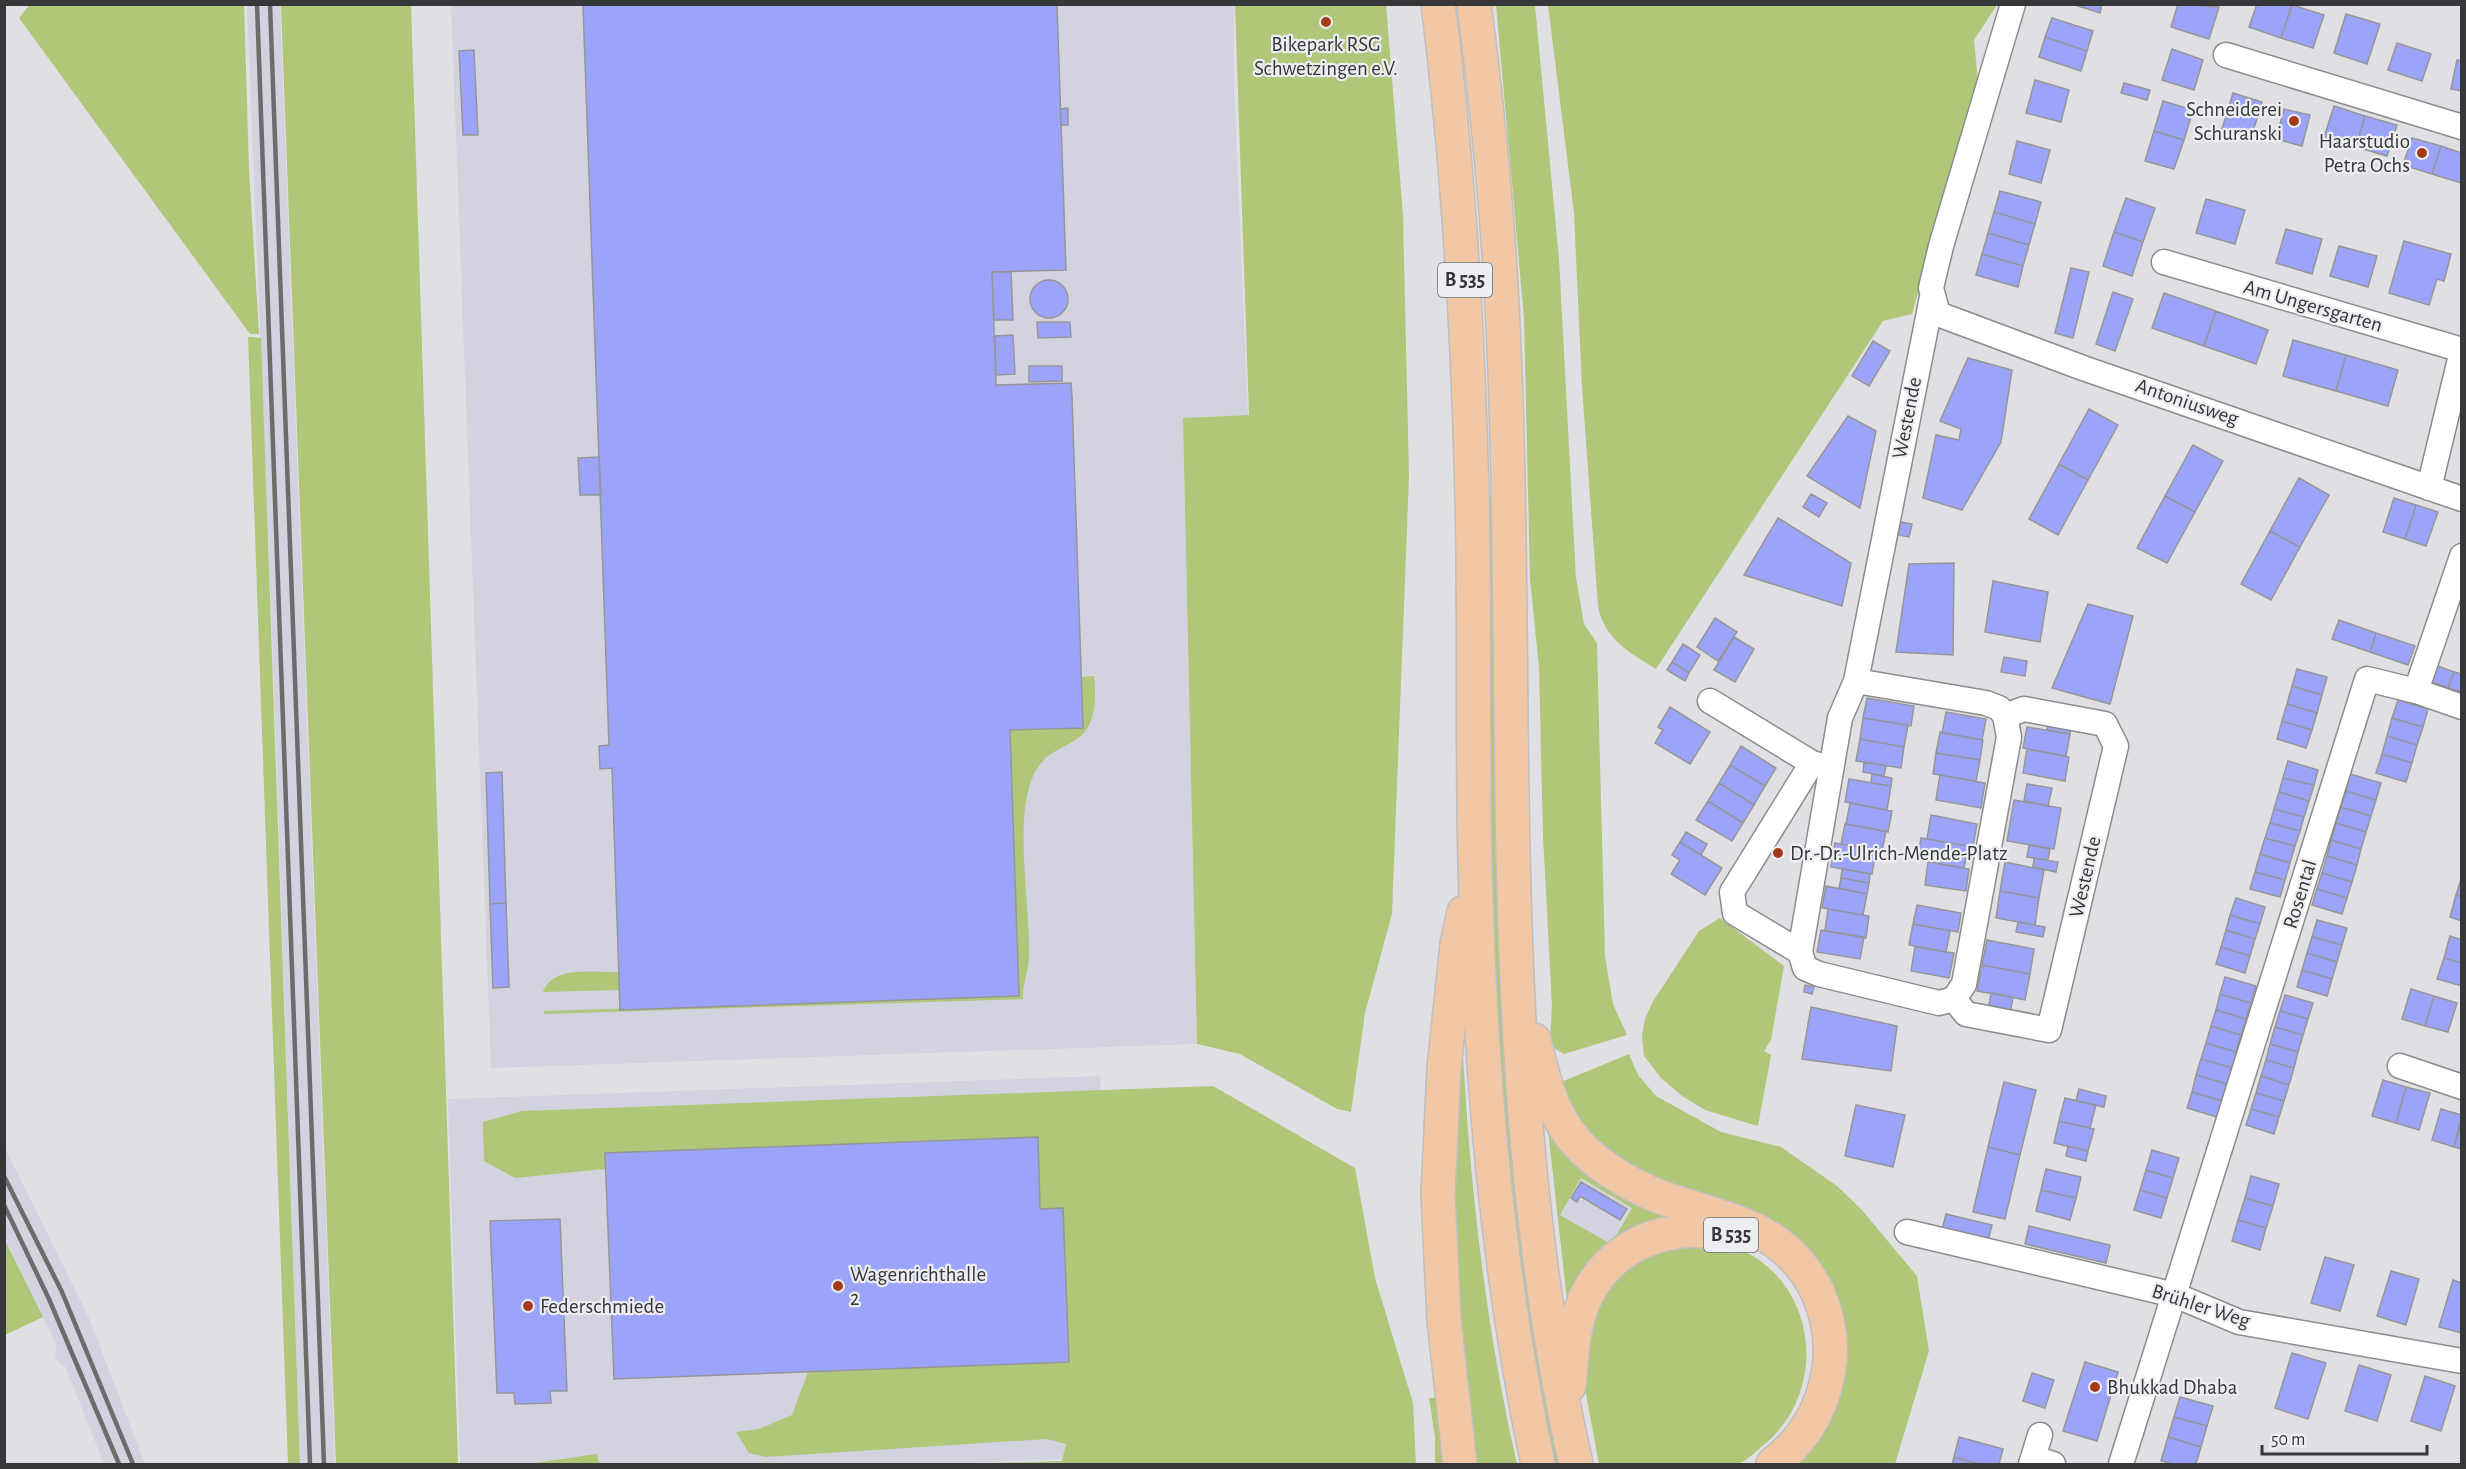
<svg xmlns="http://www.w3.org/2000/svg" width="2466" height="1469" font-family="'Alegreya Sans',sans-serif">
	<style>
		.built { fill: #d2d3de }
		.green { fill: #b0c678; fill-rule: evenodd }
		.building { fill: #9ba4f9; stroke: #969699; stroke-width: 1.5 }
		.lines { fill: none; stroke-linecap: round; stroke-linejoin: round }
		.minor-casing { stroke: #8c8c8f; stroke-width: 27 }
		.highway-casing { stroke: #bfbfbf; stroke-width: 36 }
		.minor { stroke: #fff; stroke-width: 24 }
		.highway { stroke: #f1c7a6; stroke-width: 33 }
		.rail { stroke: #6b6c6e; stroke-width: 4.5 }
		.poi-dot { fill: #a33b1a; stroke: #edeef1; stroke-width: 2 }
		.labels { text-anchor: middle; dominant-baseline: central; stroke-width: 4.5; stroke-linejoin: round; paint-order: stroke }
		.shield { fill: #edeef1; stroke: #6d6e70; stroke-width: 1.5 }
		.shield-label { font-size: 20px; font-weight: bold; fill: #363738 }
		.poi-label { font-size: 21px; fill: #363738; stroke: #edeef1; text-anchor: start }
		.street-label { font-size: 21px; fill: #363738; stroke: #edeef1 }
	</style>
	<rect width="100%" height="100%" fill="#e0e0e4"/>
	<path class="built" d="M247,5H280L335,1464H300L273,657Z
		M451,5H1234V84L1248,415L1183,418L1197,1044L491,1068Z
		M1100,1076L1122,1456L951,1464H460L448,1099Z
		M5,1148L89,1318L145,1464H104L65,1366L58,1362L55,1355L56,1344L5,1238Z
		M1581,1178L1632,1207L1611,1244L1560,1215Z"/>
	<path class="green" d="M30,4L244,5L249,169L259,334H250L19,18Z
		M281,5H411L458,1464H336Z
		M1235,5H1386L1403,215L1409,476L1392,914L1365,1013L1351,1112L1337,1109L1240,1054L1197,1044L1183,418L1249,415Z
		M1496,5H1535L1559,259L1576,578L1584,624L1597,643L1605,956L1613,1004L1627,1035L1564,1054L1555,1049L1550,1039L1552,1006L1543,836L1539,668L1530,579L1524,318Z
		M1548,5H1997L1974,40L1978,81L1912,314L1883,321L1656,669C1630,653 1604,639 1598,606L1582,387L1574,213Z
		M248,337L261,338L300,1464H288Z
		M1487,497H1491L1495,546C1498,851 1488,1165 1560,1464H1552C1533,1369 1516,1273 1507,1175C1487,950 1490,723 1487,497Z
		M1094,676C1103,763 1050,729 1031,781C1015,825 1030,906 1029,955C1029,971 1022,984 1023,999L544,1014V1011L1019,996L1010,730L1083,728L1081,677Z
		M1720,918L1784,966L1771,1040L1764,1051L1771,1055L1758,1126L1705,1110L1682,1096L1661,1078L1644,1056L1642,1036L1645,1019L1652,1003L1699,931Z
		M619,972L620,990L543,992C553,964 595,973 619,972Z
		M1457,1035H1462C1469,1179 1485,1324 1517,1464H1470L1450,1268Z
		M1629,1054L1638,1075L1656,1096L1721,1132L1781,1147L1837,1186L1861,1209L1917,1276L1929,1351L1895,1464H1787L1799,1453L1827,1288L1667,1187L1599,1152L1554,1085Z
		M1213,1086L1355,1168L1375,1278L1413,1403L1416,1464H965L1062,1461L1066,1444L1047,1439L766,1457L749,1453L736,1432L759,1429L792,1415L808,1372L1069,1362L1063,1209H1040L1038,1137L605,1153V1169L515,1178L484,1161L483,1122L522,1111Z
		M1547,1121L1680,1212L1568,1309ZM1581,1178L1632,1208L1611,1244L1560,1215Z
		M4,1238L43,1317L5,1335H4Z
		M1657,1247C1675,1247 1726,1243 1739,1249C1817,1282 1829,1389 1766,1443C1758,1449 1747,1462 1737,1464C1724,1467 1708,1464 1696,1464C1663,1464 1631,1464 1599,1464L1585,1389L1582,1350L1606,1284Z
		M1447,1397L1454,1464H1435V1437L1429,1398Z
		M597,1454L599,1464H527Z"/>
	<path class="building" d="M583,4H1057L1066,270L992,272L996,385L1071,383L1072,397L1083,728L1010,730L1019,996L620,1010L612,768L600,769L599,746L609,745Z
		M2072,4H2102L2100,13Z
		M2178,4L2219,7L2209,39L2171,27Z
		M2257,4L2292,5L2281,38L2249,27Z
		M2292,5L2324,15L2313,48L2281,38Z
		M2346,14L2380,24L2367,64L2334,53Z
		M2052,18L2093,31L2087,51L2045,37Z
		M2045,37L2087,51L2081,71L2039,57Z
		M2397,43L2431,54L2422,81L2388,70Z
		M2172,49L2203,60L2194,90L2162,80Z
		M474,50L478,135H463L459,51Z
		M2457,60L2462,61V91L2451,89Z
		M2035,80L2069,90L2061,122L2026,113Z
		M2124,83L2150,90L2147,100L2121,93Z
		M2233,93L2262,102L2251,138L2222,129Z
		M2163,101L2193,110L2184,140L2154,131Z
		M2334,106L2365,116L2356,147L2324,137Z
		M1068,108V125H1061L1060,109Z
		M2284,109L2310,115L2302,146L2276,139Z
		M2365,116L2397,125L2387,156L2356,147Z
		M2154,131L2184,140L2174,169L2145,161Z
		M2412,138L2441,146L2432,174L2403,165Z
		M2017,141L2050,150L2041,183L2009,174Z
		M2441,146L2462,153L2461,183L2432,174Z
		M2000,191L2041,202L2035,224L1994,212Z
		M2126,198L2155,208L2143,242L2114,232Z
		M2206,199L2245,210L2235,244L2196,233Z
		M1994,212L2035,224L2029,245L1988,233Z
		M2286,229L2322,239L2312,274L2276,263Z
		M2114,232L2143,242L2132,276L2103,266Z
		M1988,233L2029,245L2023,266L1982,254Z
		M2404,241L2451,254L2444,281L2437,279L2429,305L2389,293Z
		M2339,246L2377,256L2368,287L2330,276Z
		M1982,254L2023,266L2018,287L1976,275Z
		M2071,268L2089,272L2073,338L2055,333Z
		M992,272H1011L1013,320H994Z
		M1030 299a19 19 0 1 1 38 0a19 19 0 1 1-38 0Z
		M2113,292L2133,299L2115,351L2096,344Z
		M2164,293L2216,311L2204,346L2152,328Z
		M2216,311L2268,330L2256,364L2204,346Z
		M1037,322H1070L1071,337L1038,338Z
		M1013,335L1015,374L996,375L995,336Z
		M2293,340L2346,355L2336,391L2283,376Z
		M1873,341L1890,351L1869,386L1852,376Z
		M2346,355L2398,370L2388,406L2336,391Z
		M1968,358L2012,370L2001,442L1962,510L1923,498L1936,435L1959,440L1961,429L1940,421Z
		M1029,366H1062V381L1029,382Z
		M2089,409L2118,425L2088,480L2059,464Z
		M1848,416L1876,431L1860,508L1807,476Z
		M2193,445L2223,461L2195,512L2165,496Z
		M599,457L601,495H580L578,458Z
		M2059,464L2088,480L2058,535L2029,519Z
		M2299,478L2329,495L2300,547L2270,531Z
		M1811,494L1827,503L1819,517L1803,507Z
		M2165,496L2195,512L2167,563L2137,548Z
		M2394,498L2416,505L2405,539L2383,532Z
		M2416,505L2438,512L2426,546L2405,539Z
		M1778,518L1851,563L1842,606L1744,575Z
		M1901,522L1912,524L1909,537L1898,535Z
		M2270,531L2300,547L2271,600L2241,584Z
		M1954,563L1953,655L1896,652L1909,564Z
		M1993,581L2048,592L2040,642L1985,632Z
		M2088,604L2133,616L2110,704L2052,688Z
		M1715,618L1737,632L1718,661L1697,647Z
		M2339,620L2376,633L2370,652L2332,639Z
		M2376,633L2415,646L2408,665L2370,652Z
		M1734,637L1754,649L1735,682L1714,670Z
		M1683,644L1700,655L1689,673L1672,662Z
		M2004,657L2027,661L2025,676L2001,672Z
		M1672,662L1689,673L1685,681L1667,670Z
		M2435,665L2454,672L2448,688L2429,681Z
		M2297,669L2327,677L2322,695L2292,686Z
		M2454,672L2462,674V692L2448,688Z
		M2292,686L2322,695L2317,713L2287,704Z
		M1867,698L1914,706L1911,726L1863,718Z
		M2398,700L2428,709L2423,727L2392,718Z
		M2287,704L2317,713L2312,730L2282,721Z
		M1670,707L1710,732L1690,764L1655,743L1663,730L1658,727Z
		M1946,712L1986,719L1982,740L1942,733Z
		M1863,718L1908,725L1904,747L1860,739Z
		M2392,718L2423,727L2417,745L2387,736Z
		M2049,720L2071,724L2070,734L2047,730Z
		M2282,721L2312,730L2306,748L2277,739Z
		M2027,727L2070,734L2066,756L2023,748Z
		M1940,732L1983,740L1980,760L1936,753Z
		M2387,736L2417,745L2412,763L2382,754Z
		M1860,739L1904,747L1901,768L1856,761Z
		M1741,746L1776,768L1765,786L1730,765Z
		M2027,749L2069,757L2065,781L2023,773Z
		M1936,753L1980,760L1976,781L1933,774Z
		M2382,754L2412,763L2406,782L2376,773Z
		M2288,761L2318,770L2314,785L2283,778Z
		M1864,762L1886,766L1884,776L1863,772Z
		M1730,765L1765,786L1754,805L1719,783Z
		M502,772L506,903L490,904L486,773Z
		M1872,774L1892,778L1891,786L1871,783Z
		M2350,774L2381,783L2376,800L2346,791Z
		M1940,775L1985,783L1981,808L1936,800Z
		M2283,778L2314,785L2309,801L2279,792Z
		M1849,779L1891,786L1887,810L1845,802Z
		M1719,783L1754,805L1743,823L1708,801Z
		M2027,784L2052,788L2048,806L2024,801Z
		M2346,791L2376,800L2371,816L2341,807Z
		M2279,792L2309,801L2304,817L2274,809Z
		M2014,800L2061,808L2054,849L2007,841Z
		M1708,801L1743,823L1732,841L1696,820Z
		M1850,803L1892,811L1888,832L1846,824Z
		M2341,807L2371,816L2366,832L2336,823Z
		M2274,809L2304,817L2300,831L2270,823Z
		M1931,815L1977,824L1973,847L1927,839Z
		M2270,823L2300,831L2295,846L2265,838Z
		M2336,823L2366,832L2361,849L2331,840Z
		M1845,824L1886,831L1882,851L1841,844Z
		M1686,832L1707,844L1701,855L1680,842Z
		M1921,838L1968,846L1964,868L1917,860Z
		M2265,838L2295,846L2290,863L2260,854Z
		M2331,840L2361,849L2357,865L2327,856Z
		M1680,842L1722,868L1705,895L1671,874L1680,860L1672,855Z
		M1835,843L1876,850L1872,874L1831,867Z
		M2029,845L2050,849L2048,860L2027,857Z
		M2260,854L2290,863L2285,880L2255,872Z
		M2327,856L2357,865L2352,882L2322,873Z
		M2034,858L2058,862L2056,872L2033,867Z
		M1928,862L1969,869L1966,891L1925,885Z
		M2005,862L2044,870L2039,898L2000,891Z
		M1842,869L1870,874L1869,883L1841,878Z
		M2255,872L2285,880L2280,897L2250,889Z
		M2322,873L2352,882L2347,898L2317,889Z
		M2462,876V897L2456,895Z
		M1841,878L1869,883L1867,894L1839,888Z
		M1826,886L1867,894L1863,915L1822,908Z
		M2317,889L2347,898L2342,914L2312,905Z
		M2000,891L2039,898L2035,925L1996,918Z
		M2456,895L2462,897V921L2450,917Z
		M2236,898L2265,907L2260,924L2230,915Z
		M506,903L509,987L493,988L490,904Z
		M1917,905L1961,913L1958,932L1913,924Z
		M1828,909L1869,916L1866,938L1825,931Z
		M2230,915L2260,924L2255,939L2226,930Z
		M2317,920L2347,928L2342,945L2312,937Z
		M2018,922L2045,927L2043,937L2016,932Z
		M1913,924L1950,931L1946,952L1909,945Z
		M1821,930L1864,937L1860,959L1817,952Z
		M2226,930L2255,939L2250,956L2221,947Z
		M2450,936L2462,940V963L2444,958Z
		M2312,937L2342,945L2337,962L2307,953Z
		M1987,940L2034,949L2030,974L1982,965Z
		M1915,947L1954,953L1949,978L1911,971Z
		M2221,947L2250,956L2245,973L2216,964Z
		M2307,953L2337,962L2332,979L2302,970Z
		M2444,958L2462,963V986L2437,979Z
		M1982,965L2030,974L2025,1000L1977,991Z
		M2302,970L2332,979L2327,996L2297,987Z
		M2225,977L2256,986L2251,1003L2220,994Z
		M1805,985L1814,987L1812,994L1804,992Z
		M2411,989L2434,996L2425,1026L2402,1019Z
		M1991,993L2013,997L2010,1014L1988,1010Z
		M2220,994L2251,1003L2246,1019L2216,1010Z
		M2285,995L2313,1003L2308,1019L2280,1011Z
		M2434,996L2457,1003L2448,1032L2425,1026Z
		M1811,1007L1897,1026L1891,1071L1802,1059Z
		M2216,1010L2246,1019L2241,1035L2211,1026Z
		M2280,1011L2308,1019L2303,1035L2275,1027Z
		M2211,1026L2241,1035L2236,1052L2206,1043Z
		M2275,1027L2303,1035L2298,1052L2270,1044Z
		M2206,1043L2236,1052L2232,1068L2201,1059Z
		M2270,1044L2298,1052L2294,1068L2266,1060Z
		M2201,1059L2232,1068L2227,1084L2196,1075Z
		M2266,1060L2294,1068L2289,1085L2261,1076Z
		M2196,1075L2227,1084L2222,1101L2192,1092Z
		M2261,1076L2289,1085L2284,1101L2256,1093Z
		M2383,1080L2406,1087L2396,1123L2372,1116Z
		M2004,1082L2036,1090L2020,1155L1988,1147Z
		M2406,1087L2430,1093L2419,1130L2396,1123Z
		M2079,1089L2106,1096L2104,1107L2076,1101Z
		M2192,1092L2222,1101L2217,1117L2187,1108Z
		M2256,1093L2284,1101L2279,1117L2251,1109Z
		M2065,1098L2096,1105L2090,1128L2059,1121Z
		M1856,1105L1905,1115L1893,1167L1845,1156Z
		M2251,1109L2279,1117L2274,1134L2246,1125Z
		M2441,1109L2462,1115L2454,1147L2432,1140Z
		M2059,1121L2094,1129L2088,1151L2054,1143Z
		M2462,1121V1149L2454,1147Z
		M1038,1137L1040,1209L1063,1208L1069,1362L614,1379L605,1153Z
		M2068,1146L2088,1151L2086,1161L2066,1156Z
		M1988,1147L2020,1155L2005,1219L1973,1212Z
		M2152,1150L2179,1158L2173,1178L2146,1170Z
		M2046,1169L2081,1177L2076,1198L2041,1190Z
		M2146,1170L2173,1178L2167,1198L2140,1190Z
		M2251,1176L2279,1184L2273,1206L2245,1198Z
		M1581,1182L1627,1209L1620,1220L1580,1196L1577,1202L1571,1198Z
		M2041,1190L2076,1198L2070,1220L2036,1211Z
		M2140,1190L2167,1198L2161,1218L2134,1210Z
		M2245,1198L2273,1206L2266,1228L2238,1220Z
		M1946,1214L1992,1225L1988,1241L1942,1230Z
		M560,1219L567,1391H550L551,1403L515,1404L514,1393H497L490,1221Z
		M2238,1220L2266,1228L2260,1250L2232,1241Z
		M2029,1226L2110,1245L2106,1263L2025,1244Z
		M2325,1257L2354,1265L2340,1311L2311,1303Z
		M2391,1271L2419,1279L2406,1325L2377,1316Z
		M2453,1280L2462,1283V1333L2439,1327Z
		M2292,1353L2326,1363L2308,1419L2275,1408Z
		M2085,1362L2118,1372L2097,1441L2063,1431Z
		M2359,1365L2391,1375L2377,1421L2345,1411Z
		M2032,1373L2054,1380L2045,1408L2023,1401Z
		M2425,1376L2455,1386L2441,1431L2411,1421Z
		M2180,1397L2213,1406L2207,1426L2174,1417Z
		M2174,1417L2207,1426L2201,1447L2168,1437Z
		M1959,1437L2003,1449L1999,1464H1979L1954,1457Z
		M2168,1437L2201,1447L2196,1464H2173L2161,1461Z
		M1954,1457L1979,1464H1952Z"/>
	<g class="lines">
		<g class="minor-casing">
			<path id="minor" d="M2013,4L1941,246L1931,288L1938,314L2083,368L2462,499
				M2226,55L2462,127
				M2164,262L2462,350
				M2429,488L2462,351
				M2416,691L2462,707
				M1710,701L1812,763L1826,767
				M1812,763L1732,892L1735,913L1800,952L1805,968L1819,974L1939,1003L1954,999L1966,1014L2049,1030L2116,746L2105,724L2024,709L2005,716L1999,708L1986,703L1856,681
				M1800,952L1840,718L1856,681L1932,297
				M1954,999L1964,984L2009,737L2005,716
				M2400,1066L2462,1087
				M1907,1232L2175,1295L2239,1322L2462,1361
				M2033,1458L2053,1464
				M2031,1464L2040,1435
				M2121,1464L2367,679L2416,691L2462,556"/>
		</g>
		<g class="highway-casing">
			<path id="highway" d="M1438,4C1459,168 1468,332 1472,497C1475,619 1472,742 1475,865C1480,1067 1496,1267 1538,1464
				M1474,4C1487,104 1497,204 1502,305C1522,693 1489,1083 1576,1464
				M1534,1040C1544,1082 1553,1123 1587,1153C1605,1169 1626,1182 1648,1192C1714,1220 1783,1219 1818,1293C1827,1314 1832,1337 1830,1360C1826,1402 1807,1438 1773,1464
				M1569,1386C1572,1361 1572,1333 1581,1309C1604,1244 1670,1219 1734,1236
				M1460,1464L1444,1320L1438,1194L1444,1068L1457,945L1464,912"/>
		</g>
		<use href="#minor" class="minor"/>
		<use href="#highway" class="highway"/>
		<path class="rail" d="M257,4L310,1464
			M270,4L324,1464
			M4,1176L62,1292L133,1464
			M4,1205L49,1299L119,1464"/>
	</g>
	<g class="poi-dot">
		<circle cx="1326" cy="22" r="6"/>
		<circle cx="2294" cy="121" r="6"/>
		<circle cx="2422" cy="153" r="6"/>
		<circle cx="1778" cy="853" r="6"/>
		<circle cx="838" cy="1286" r="6"/>
		<circle cx="528" cy="1306" r="6"/>
		<circle cx="2095" cy="1387" r="6"/>
	</g>
	<g class="labels">
		<g class="shield">
			<rect x="1438" y="263" width="54" height="34" rx="4.5"/>
			<rect x="1704" y="1218" width="54" height="34" rx="4.5"/>
		</g>
		<g class="shield-label">
			<text x="1465" y="280">B 535</text>
			<text x="1731" y="1235">B 535</text>
		</g>
		<g class="poi-label">
			<text x="1326" y="44" text-anchor="middle">Bikepark RSG<tspan x="1326" dy="24">Schwetzingen e.V.</tspan></text>
			<text x="2282" y="109" text-anchor="end">Schneiderei<tspan x="2282" dy="24">Schuranski</tspan></text>
			<text x="2410" y="141" text-anchor="end">Haarstudio<tspan x="2410" dy="24">Petra Ochs</tspan></text>
			<text x="1790" y="853">Dr.-Dr.-Ulrich-Mende-Platz</text>
			<text x="850" y="1274">Wagenrichthalle<tspan x="850" dy="24">2</tspan></text>
			<text x="540" y="1306">Federschmiede</text>
			<text x="2107" y="1387">Bhukkad Dhaba</text>
		</g>
		<g class="street-label">
			<text transform="translate(2313 306) rotate(16)">Am Ungersgarten</text>
			<text transform="translate(2187 402) rotate(19)">Antoniusweg</text>
			<text transform="translate(1907 418) rotate(-79)">Westende</text>
			<text transform="translate(2085 877) rotate(-77)">Westende</text>
			<text transform="translate(2300 894) rotate(-73)">Rosental</text>
			<text transform="translate(2201 1306) rotate(18)">Brühler Weg</text>
		</g>
	</g>
	<rect width="2466" height="1469" fill="none" stroke="#363738" stroke-width="12"/>
	<path d="M2262 1445v9h165v-9" fill="none" stroke="#363738" stroke-width="3"/>
	<text x="2271" y="1445" font-size="18" fill="#363738" stroke="#edeef1" stroke-width="4.5" paint-order="stroke">50 m</text>
</svg>
